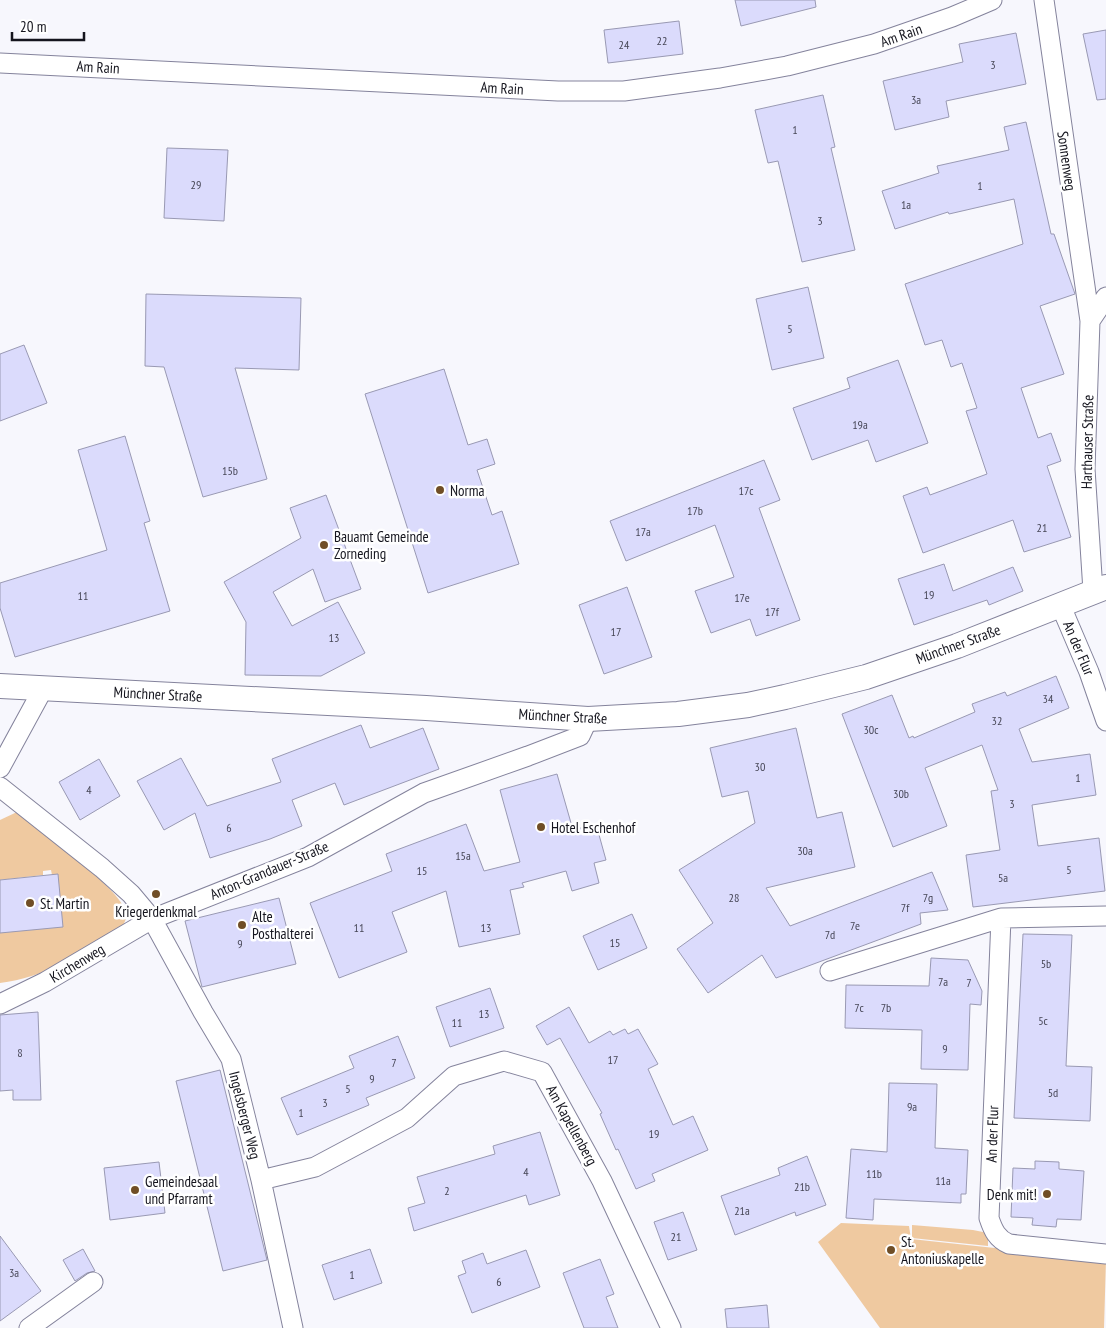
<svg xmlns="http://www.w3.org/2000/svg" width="1106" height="1328" font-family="'PT Sans Narrow',sans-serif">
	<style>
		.green { fill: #efc9a0 }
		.building { fill: #dbdbfc; stroke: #9999b3 }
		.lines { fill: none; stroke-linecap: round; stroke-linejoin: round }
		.minor-casing { stroke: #84839c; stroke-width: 21 }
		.tertiary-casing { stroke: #84839c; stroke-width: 26 }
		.minor { stroke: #fff; stroke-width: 19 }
		.tertiary { stroke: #fff; stroke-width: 24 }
		.poi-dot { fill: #704e26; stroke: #fff; stroke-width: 2 }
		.labels { text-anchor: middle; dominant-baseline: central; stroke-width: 5; stroke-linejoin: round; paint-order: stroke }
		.number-label { font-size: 12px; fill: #464656 }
		.street-label { font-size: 15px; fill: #15151e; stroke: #fff }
		.poi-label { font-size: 15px; fill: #15151e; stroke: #fff; text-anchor: start }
	</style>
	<rect width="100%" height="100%" fill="#f7f7fd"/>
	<path class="green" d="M17,812C39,829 120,888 126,912C128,919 122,927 118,933C80,954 44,978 0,983V933L52,875L51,870L43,871V875L0,880V820Z
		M841,1223L909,1226L911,1239L1106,1260L1104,1328H880L818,1242Z
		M912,1225L973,1230L988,1233V1246L912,1238Z"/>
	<path class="building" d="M735,0H815L816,7L741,26Z
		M679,21L683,54L608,63L604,30Z
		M1106,30V99L1097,100L1083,34Z
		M1016,33L1026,84L946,101L949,117L895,130L883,81L963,62L959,44Z
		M823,95L835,147L831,148L855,250L802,262L778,161L768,163L755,110Z
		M1026,122L1051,234H1054L1075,294L1040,306L1064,374L1021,388L1038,438L1051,433L1061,461L1047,466L1071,537L1024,552L1013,520L923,553L903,496L927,487L930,495L987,474L966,411L977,408L962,363L951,367L942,340L925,345L905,284L1023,244L1014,199L949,214L948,212L895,229L882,191L939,173L937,166L1009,150L1004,127Z
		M167,148L228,150L224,221L164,218Z
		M808,287L824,358L772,370L756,299Z
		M146,294L301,298L299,370L235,368L267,479L203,497L164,367L145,366Z
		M24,345L47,403L0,421V354Z
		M898,360L928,443L876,462L868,440L812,460L793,408L850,388L847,378Z
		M444,369L468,445L487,439L495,464L477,470L492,515L502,511L519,564L428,593L365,394Z
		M125,436L150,521L144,523L170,611L15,657L0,608V583L107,550L78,450Z
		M764,460L780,500L759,508L800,620L756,636L750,619L711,633L695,591L734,577L715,525L626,561L610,521Z
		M326,495L361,589L325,602L313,569L273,592L292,626L338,602L365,653L321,676L245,675L246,622L224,582L301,538L290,508Z
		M944,564L953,591L1013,567L1023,591L989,605L987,600L914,625L898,579Z
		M627,587L652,657L604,674L579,605Z
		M1056,676L1069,708L1019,729L1032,762L1090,754L1096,795L1032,805L1038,846L1099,838L1105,891L973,907L966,855L1000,850L991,791L998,790L982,745L925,768L947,826L893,847L842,714L892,695L909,738L913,736L914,738L975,712L972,704L1005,692L1007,696Z
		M361,725L370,748L423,728L439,769L344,805L335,783L292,800L302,826L270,839L210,858L195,813L164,830L137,781L181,758L207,806L281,782L272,759Z
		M796,728L817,818L842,812L855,867L766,888L790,926L932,872L948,910L920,913L921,924L776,978L762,955L708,993L677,949L713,923L679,870L755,823L748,791L722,797L710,748Z
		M99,759L120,796L80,820L59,782Z
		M557,774L573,830L596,824L606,860L594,863L599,883L572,891L566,871L522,883L524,887L510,890L520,934L459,947L446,891L392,912L407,952L339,978L310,903L392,871L386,854L466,824L484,871L520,862L500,790Z
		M58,874L63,927L0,933V880Z
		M279,898L296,964L202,987L185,921Z
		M632,914L647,948L598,970L583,936Z
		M1023,934L1072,935L1066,1066L1092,1067L1090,1121L1014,1118Z
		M931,958L968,960L982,991L981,1005L970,1004L968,1070L921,1069L922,1030L845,1028L846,985L929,986Z
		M490,988L504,1028L450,1047L436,1007Z
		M569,1007L589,1043L610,1031L613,1035L625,1029L628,1034L638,1029L658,1064L648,1069L673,1125L693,1116L708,1150L652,1174L655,1181L636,1189L618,1149L616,1150L600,1114L602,1113L560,1038L547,1045L536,1026Z
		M38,1012L41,1100H13V1090L0,1091V1015Z
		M398,1036L415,1078L366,1098L369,1105L297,1135L281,1098L354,1068L349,1056Z
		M220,1070L267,1260L223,1271L176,1081Z
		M889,1083L937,1084L935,1148L968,1150L966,1194H961V1203L874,1199L873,1220L846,1218L851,1149L887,1152Z
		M540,1132L560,1195L529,1205L526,1195L414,1231L408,1208L425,1203L417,1177L495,1154L493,1146Z
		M807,1156L826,1205L796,1216L795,1212L735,1235L721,1196L780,1175L778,1168Z
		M1035,1161L1059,1162V1169L1084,1171L1081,1220L1057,1219L1056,1227L1032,1225L1033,1218L1011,1217L1013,1168L1035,1169Z
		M159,1162L165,1213L110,1220L104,1168Z
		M683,1212L697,1250L668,1260L654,1222Z
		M0,1236L41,1291L0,1321Z
		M83,1249L95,1271L87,1273L75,1281L63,1260Z
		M370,1249L382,1283L334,1300L322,1265Z
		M526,1250L540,1287L472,1313L458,1276L466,1273L462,1261L483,1253L487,1264Z
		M600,1259L614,1294L606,1297L618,1328H584L563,1273Z
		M767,1305L769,1328H727L725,1309Z"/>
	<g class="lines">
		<g class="minor-casing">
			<path id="minor" d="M1044,0L1090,321L1085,469L1093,591
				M0,63L558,91H624L720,78L787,66L874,44L952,17L992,0
				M1090,321L1106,297
				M1060,604L1089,672L1106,721
				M0,768L43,689
				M0,787L102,868L131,894L152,919L203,1012L231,1059L261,1180L293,1328
				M1001,918L989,1218C993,1230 997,1239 1009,1244L1106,1254
				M830,971L1001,918L1106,916
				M0,1004L45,982L152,919L308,857L424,793L528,756L580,736L588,719
				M261,1180L315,1167L407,1118L454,1076L504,1061L542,1072L602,1181L671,1328
				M29,1328L93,1282"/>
		</g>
		<g class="tertiary-casing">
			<path id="tertiary" d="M0,686L426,708L588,719L678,714L748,705L785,697L866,677L957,646L1106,587"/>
		</g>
		<use href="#minor" class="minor"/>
		<use href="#tertiary" class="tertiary"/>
	</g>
	<g class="poi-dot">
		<circle cx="440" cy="490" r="5"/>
		<circle cx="324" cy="545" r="5"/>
		<circle cx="541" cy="827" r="5"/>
		<circle cx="156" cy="894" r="5"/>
		<circle cx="30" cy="903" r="5"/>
		<circle cx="242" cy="925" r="5"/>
		<circle cx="135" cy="1190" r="5"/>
		<circle cx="1047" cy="1194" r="5"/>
		<circle cx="891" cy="1250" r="5"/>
	</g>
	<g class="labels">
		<g class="number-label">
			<text x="662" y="40">22</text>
			<text x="624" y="44">24</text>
			<text x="993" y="64">3</text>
			<text x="916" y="99">3a</text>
			<text x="795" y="129">1</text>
			<text x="196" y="184">29</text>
			<text x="980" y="185">1</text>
			<text x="906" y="204">1a</text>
			<text x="820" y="220">3</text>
			<text x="790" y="328">5</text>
			<text x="860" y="424">19a</text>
			<text x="230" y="470">15b</text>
			<text x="746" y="490">17c</text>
			<text x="695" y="510">17b</text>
			<text x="1042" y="527">21</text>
			<text x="643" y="531">17a</text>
			<text x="929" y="594">19</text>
			<text x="83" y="595">11</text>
			<text x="742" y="597">17e</text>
			<text x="772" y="611">17f</text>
			<text x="616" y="631">17</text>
			<text x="334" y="637">13</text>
			<text x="1048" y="698">34</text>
			<text x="997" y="720">32</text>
			<text x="871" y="729">30c</text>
			<text x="760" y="766">30</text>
			<text x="1078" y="777">1</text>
			<text x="89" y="789">4</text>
			<text x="901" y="793">30b</text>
			<text x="1012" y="803">3</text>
			<text x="229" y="827">6</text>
			<text x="805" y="850">30a</text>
			<text x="463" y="855">15a</text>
			<text x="1069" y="869">5</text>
			<text x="422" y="870">15</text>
			<text x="1003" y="877">5a</text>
			<text x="734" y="897">28</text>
			<text x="928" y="897">7g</text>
			<text x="905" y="907">7f</text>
			<text x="855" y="925">7e</text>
			<text x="359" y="927">11</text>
			<text x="486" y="927">13</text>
			<text x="830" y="934">7d</text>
			<text x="615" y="942">15</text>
			<text x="240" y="943">9</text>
			<text x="1046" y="963">5b</text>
			<text x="943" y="981">7a</text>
			<text x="969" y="982">7</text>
			<text x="859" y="1007">7c</text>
			<text x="886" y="1007">7b</text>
			<text x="484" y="1013">13</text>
			<text x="1043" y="1020">5c</text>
			<text x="457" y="1022">11</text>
			<text x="945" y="1048">9</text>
			<text x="20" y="1052">8</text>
			<text x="613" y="1059">17</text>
			<text x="394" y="1062">7</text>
			<text x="372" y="1078">9</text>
			<text x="348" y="1088">5</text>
			<text x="1053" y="1092">5d</text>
			<text x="325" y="1102">3</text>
			<text x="912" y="1106">9a</text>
			<text x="301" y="1112">1</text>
			<text x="654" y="1133">19</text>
			<text x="526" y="1171">4</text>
			<text x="874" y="1173">11b</text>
			<text x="943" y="1180">11a</text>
			<text x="802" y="1186">21b</text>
			<text x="447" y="1190">2</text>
			<text x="742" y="1210">21a</text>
			<text x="676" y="1236">21</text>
			<text x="14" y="1272">3a</text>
			<text x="352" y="1274">1</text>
			<text x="499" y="1281">6</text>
		</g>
		<g class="street-label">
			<text transform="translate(901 35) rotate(-19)">Am Rain</text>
			<text transform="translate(98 67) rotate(3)">Am Rain</text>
			<text transform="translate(502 88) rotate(3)">Am Rain</text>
			<text transform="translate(1067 161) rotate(82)">Sonnenweg</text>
			<text transform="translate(1087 442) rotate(-89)">Harthauser Straße</text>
			<text transform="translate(958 644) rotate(-20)">Münchner Straße</text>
			<text transform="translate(1079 648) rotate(67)">An der Flur</text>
			<text transform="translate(158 694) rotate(3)">Münchner Straße</text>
			<text transform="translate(563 716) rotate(3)">Münchner Straße</text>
			<text transform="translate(269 870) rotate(-23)">Anton-Grandauer-Straße</text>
			<text transform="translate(77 963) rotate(-31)">Kirchenweg</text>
			<text transform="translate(245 1115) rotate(76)">Ingelsberger Weg</text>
			<text transform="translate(572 1125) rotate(61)">Am Kapellenberg</text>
			<text transform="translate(992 1134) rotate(-88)">An der Flur</text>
		</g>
		<g class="poi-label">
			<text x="450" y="490">Norma</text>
			<text x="334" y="536">Bauamt Gemeinde<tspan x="334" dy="17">Zorneding</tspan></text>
			<text x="551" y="827">Hotel Eschenhof</text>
			<text x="40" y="903">St. Martin</text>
			<text x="156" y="911" text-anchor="middle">Kriegerdenkmal</text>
			<text x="252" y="916">Alte<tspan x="252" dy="17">Posthalterei</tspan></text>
			<text x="145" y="1181">Gemeindesaal<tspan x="145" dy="17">und Pfarramt</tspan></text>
			<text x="1037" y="1194" text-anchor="end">Denk mit!</text>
			<text x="901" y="1241">St.<tspan x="901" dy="17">Antoniuskapelle</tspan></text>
		</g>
	</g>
	<path d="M12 32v8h72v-8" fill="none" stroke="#15151e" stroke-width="2.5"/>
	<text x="20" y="32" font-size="15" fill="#15151e" stroke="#ffffff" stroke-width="4" paint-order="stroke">20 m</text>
</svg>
